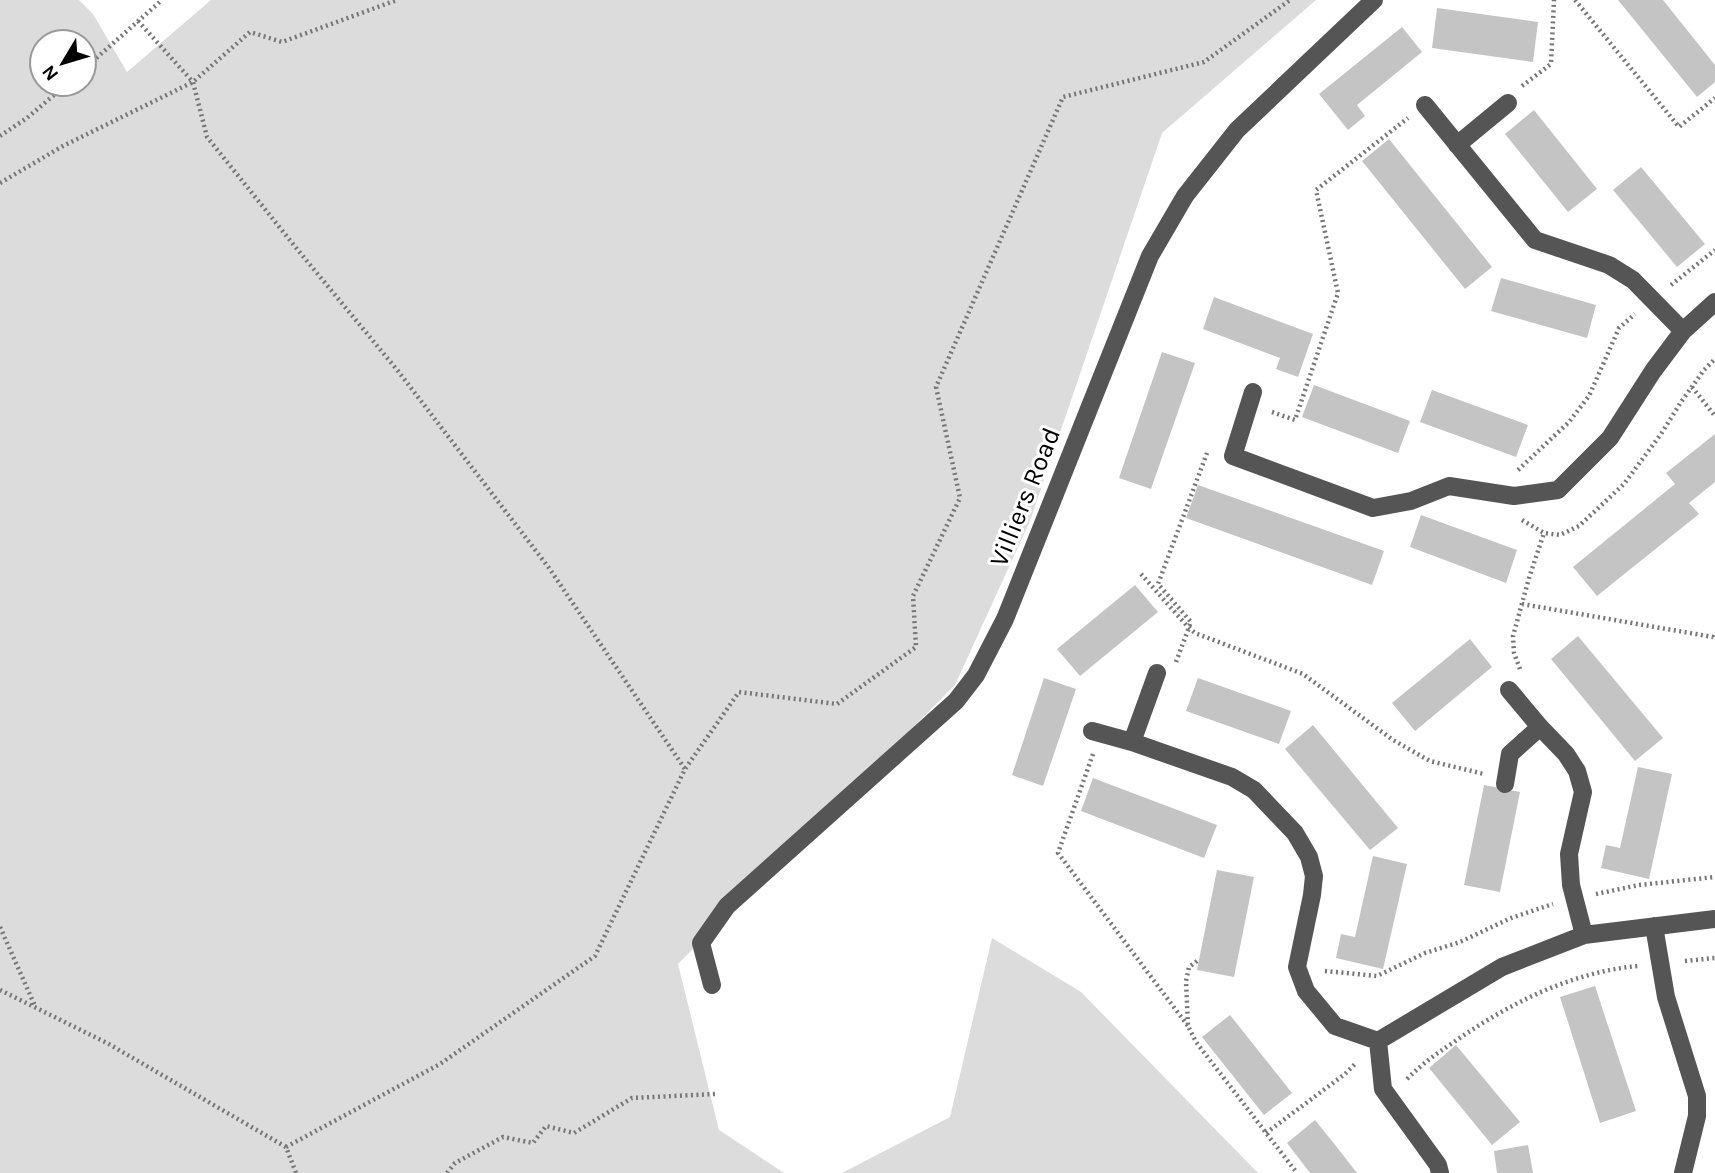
<svg xmlns="http://www.w3.org/2000/svg" width="1715" height="1173" font-family="Karla,sans-serif">
	<style>
		.green { fill: #dcdcdc; fill-rule: evenodd }
		.building { fill: #c4c4c4 }
		.lines { fill: none; stroke-linecap: round; stroke-linejoin: round }
		.path { stroke: #777; stroke-width: 4.5; stroke-dasharray: 2 3.5; stroke-linecap: butt }
		.minor { stroke: #555; stroke-width: 18 }
		.labels { text-anchor: middle; dominant-baseline: central; stroke-width: 6; stroke-linejoin: round; paint-order: stroke }
		.street-label { font-size: 26px; fill: #000; stroke: #fff }
	</style>
	<rect width="100%" height="100%" fill="#fff"/>
	<path class="green" d="M0,0H79L93,14L127,72L211,0H1316L1162,133L1030,521L955,685L678,964L719,1130L784,1173H0ZM42,42H84V84H42Z
		M992,938L1081,992L1258,1173H842L950,1117Z"/>
	<path class="building" d="M1618,0H1663L1715,65V82L1697,97Z
		M1437,8L1538,22L1533,62L1432,48Z
		M1402,27L1422,52L1357,105L1365,116L1348,130L1319,94Z
		M1534,110L1597,189L1568,212L1505,134Z
		M1389,139L1492,267L1465,289L1362,161Z
		M1641,167L1705,244L1677,267L1613,190Z
		M1501,278L1596,305L1587,338L1491,311Z
		M1214,297L1313,334L1298,377L1276,369L1280,358L1203,329Z
		M1162,352L1195,363L1151,489L1119,478Z
		M1314,385L1410,421L1398,453L1302,417Z
		M1432,390L1528,425L1516,457L1420,422Z
		M1715,434V482L1689,503L1699,514L1597,596L1573,567L1675,484L1666,473Z
		M1198,485L1384,551L1372,585L1186,518Z
		M1421,515L1517,550L1506,583L1410,547Z
		M1135,585L1158,612L1080,676L1057,649Z
		M1578,636L1663,738L1635,761L1551,659Z
		M1470,639L1492,667L1415,731L1392,703Z
		M1044,678L1076,689L1043,786L1012,775Z
		M1198,678L1291,711L1279,744L1186,711Z
		M1313,725L1398,828L1370,850L1285,749Z
		M1638,767L1672,774L1649,879L1601,868L1606,845L1620,848Z
		M1093,778L1217,825L1204,858L1081,811Z
		M1484,785L1520,792L1500,892L1464,885Z
		M1373,856L1407,864L1383,969L1336,958L1341,934L1355,937Z
		M1217,870L1254,877L1234,977L1197,970Z
		M1595,986L1636,1111L1600,1123L1560,997Z
		M1230,1015L1292,1093L1264,1115L1202,1037Z
		M1456,1045L1520,1122L1492,1145L1429,1068Z
		M1315,1120L1336,1146L1357,1173H1310L1307,1169L1287,1143Z
		M1528,1145L1533,1173H1497L1494,1151Z"/>
	<g class="lines">
		<path class="path" d="M1575,0L1679,127L1715,98
			M138,21L193,82L207,137L297,249L398,371L549,568L685,769
			M84,69L162,0
			M1522,86L1551,64L1554,0
			M0,136L27,118L67,84
			M0,183L63,146L193,82L250,32L282,42L397,0
			M1671,285L1715,250
			M1692,387L1715,416
			M1272,412L1295,420L1338,293L1316,190L1408,118
			M1518,470L1569,422L1589,396L1619,328L1635,314
			M1522,520L1544,533L1560,535L1579,526L1624,484L1661,434L1681,402L1704,370L1715,359
			M1141,574L1188,627L1195,633L1303,674L1393,740L1430,761L1484,774
			M1522,604L1713,637L1715,640
			M1176,662L1191,622L1158,584L1207,453
			M1520,669L1514,653L1513,636L1529,578L1544,533
			M1093,754L1058,853L1188,1026
			M1596,894L1639,885L1715,877
			M0,927L35,1006
			M1197,961L1189,967L1186,981L1188,1026L1196,1042L1297,1173
			M1685,961L1715,958
			M1325,971L1377,976L1425,953L1460,942L1511,918L1553,904
			M0,990L107,1043L286,1147L296,1173
			M1407,1079C1423,1063 1436,1054 1454,1042C1508,1004 1571,972 1638,966
			M1266,1133L1345,1074L1356,1063
			M286,1147L440,1064L595,956L685,769L739,692L837,704L916,647L913,596L960,498L936,387L1063,97L1204,62L1290,0
			M447,1173L455,1163L503,1137L533,1143L546,1126L574,1133L632,1098L715,1094"/>
		<path class="minor" d="M1425,105L1535,240L1609,265L1633,280L1683,331
			M1457,145L1508,103
			M1253,392L1233,456L1373,508L1411,501L1449,486L1514,496L1558,490L1610,438L1653,371L1683,331L1715,302
			M1509,690L1540,727L1566,754L1577,771L1583,792L1569,854L1571,885L1584,935
			M1092,731L1132,742L1232,777L1254,790L1295,833L1309,857L1314,876L1312,895L1297,967L1306,991L1335,1026L1378,1041L1383,1089L1438,1165L1440,1173
			M1132,742L1157,673
			M1505,784L1510,754L1540,727
			M1654,926L1666,997L1697,1096V1116L1683,1173
			M712,985L701,943L727,906L956,701L976,675L1005,619L1150,256L1185,196L1237,130L1374,0
			M1378,1041L1502,967L1584,935L1715,919"/>
	</g>
	<g class="labels">
		<g class="street-label">
			<text transform="translate(1025 497) rotate(-68)">Villiers Road</text>
		</g>
	</g>
	<g transform="translate(63 63) rotate(232)"><circle r="33" fill="#ffffff" stroke="#999999" stroke-width="2"/>
	<path d="M0-5L12 26L0 18L-12 26Z" fill="#000000"/>
	<text y="-10" font-size="19" font-weight="bold" text-anchor="middle" fill="#000000">N</text>
	</g>
</svg>
